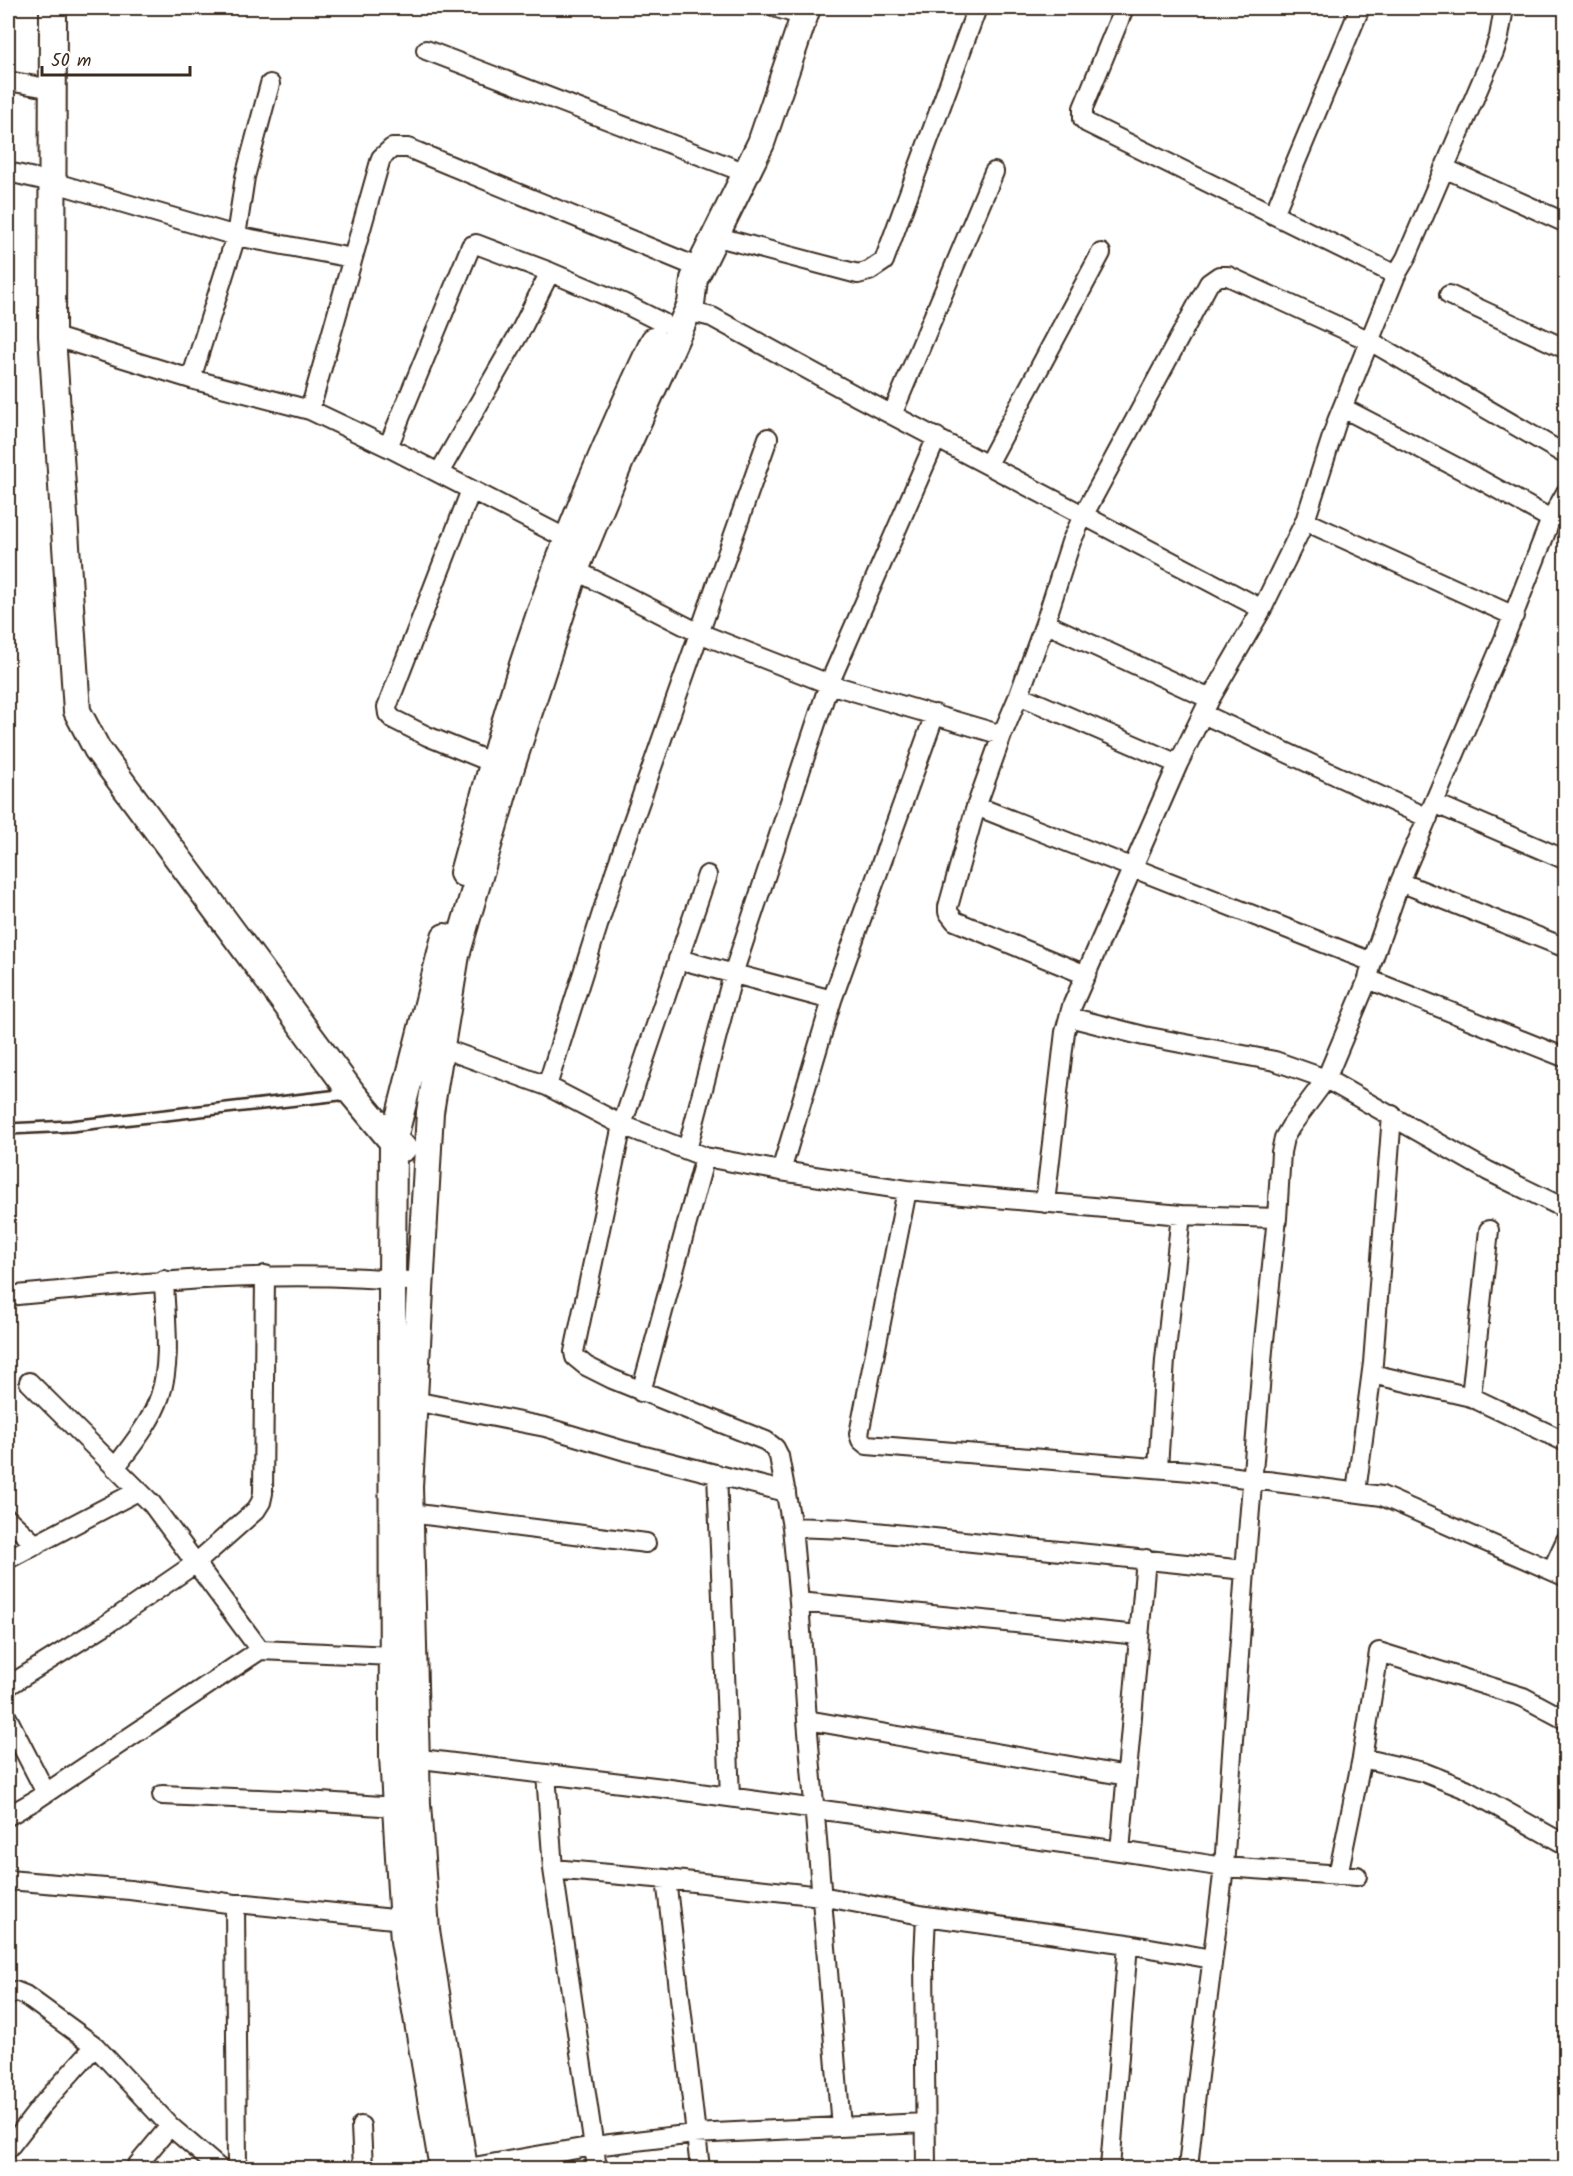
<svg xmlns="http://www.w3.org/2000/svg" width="1573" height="2176" font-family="Kalam,sans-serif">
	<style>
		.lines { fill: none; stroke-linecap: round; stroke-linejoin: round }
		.lane-casing { stroke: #3b2a1e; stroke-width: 14 }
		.street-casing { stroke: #3b2a1e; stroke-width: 22 }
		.secondary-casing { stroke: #3b2a1e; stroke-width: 30 }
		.lane { stroke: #fff; stroke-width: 9 }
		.street { stroke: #fff; stroke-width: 18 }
		.secondary { stroke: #fff; stroke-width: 26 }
	</style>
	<rect width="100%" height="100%" fill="#fff"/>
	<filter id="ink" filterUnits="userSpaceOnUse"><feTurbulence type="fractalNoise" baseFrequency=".0167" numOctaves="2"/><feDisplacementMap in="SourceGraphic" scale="12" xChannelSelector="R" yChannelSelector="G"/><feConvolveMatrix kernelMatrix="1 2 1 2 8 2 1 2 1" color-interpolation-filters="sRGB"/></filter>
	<g filter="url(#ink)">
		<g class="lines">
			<g class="lane-casing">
				<path id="lane" d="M8,1129L71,1126L348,1094"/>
			</g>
			<g class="street-casing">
				<path id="street" d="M777,8L804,16
					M1124,8L1083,108V119L1087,123L1396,275
					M426,50L746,173
					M8,81L53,89
					M1444,168L1566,223
					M8,172L52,182L236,236L352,258
					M1274,214L1360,8
					M714,236L858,274L869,271L884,261L977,8
					M1449,295L1566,349
					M687,311L712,317L858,397L1262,609
					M52,336L191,379L310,410L388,447L577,544
					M191,379L236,236L245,177L270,84
					M1343,408L1481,480L1551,519
					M310,410L381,158L392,148H408L699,268
					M892,415L994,172
					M388,447L471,246L476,244L550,272L623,303L663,323
					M988,464L1101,253
					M439,473L521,330L550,272
					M471,490L387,707L388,714L393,719L427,736L503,767
					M1305,521L1514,616
					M575,570L699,633L829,684L1002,735
					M1045,623L1210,699
					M1019,695L1178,764
					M1203,714L1428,818
					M1434,803L1566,860
					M976,806L1372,962
					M707,875L622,1125L574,1352L575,1357L586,1366L612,1379L766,1441L775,1448L779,1456L792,1527L799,1602L807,1720L841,2127
					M1400,882L1566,948
					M678,959L832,1000
					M1086,975L955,921L948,912V907L975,810L1002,735L1019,695L1045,623L1071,542L1083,516L1209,283L1219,276H1228L1370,341L1566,455
					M1368,979L1566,1058
					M1069,1017L1144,1036L1275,1061L1326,1079L1488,1171L1566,1209
					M431,1044L547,1086L622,1125L705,1157L781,1171L907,1190L1181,1215L1277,1218
					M547,1086L615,872L768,438
					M687,1150L733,974L829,684L937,437
					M781,1171L832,1000L935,714
					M907,1190L859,1434L861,1440L867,1445L1191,1471L1382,1496L1566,1577
					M1045,1203L1065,1032L1072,1006L1178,764L1210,699L1262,609L1305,521L1337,421L1396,275L1406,258L1494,52L1499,37L1504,8
					M8,1296C145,1282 282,1268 420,1282
					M1372,1374L1471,1397L1566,1442
					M29,1382L152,1504L260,1650
					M641,1392L705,1157
					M1471,1397L1489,1230
					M414,1401L545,1427L625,1451L786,1492
					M115,1468C131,1446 151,1423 160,1396C172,1360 165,1318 164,1280
					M1158,1468L1165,1360L1181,1215
					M717,1474L730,1797
					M1356,1492L1373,1363L1392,1115
					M410,1513L646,1543
					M8,1519L36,1545
					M792,1527L846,1529L1245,1570
					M8,1559L138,1491
					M1552,1570L1566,1540
					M799,1602L1139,1635
					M8,1686L110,1622L196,1563L256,1510L261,1502L263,1493L265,1275
					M8,1719L46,1793
					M807,1720L1127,1776
					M404,1757L663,1788L1120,1851L1224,1867L1245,1570L1263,1350L1277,1218L1281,1152L1284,1138L1291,1126L1326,1079L1368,979L1372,962L1400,882L1504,639L1551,519L1566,492
					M1362,1758L1423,1772L1466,1789L1566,1845
					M546,1774L553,1869L597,2168
					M162,1795L306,1801L396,1807
					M8,1816L34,1801L260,1650L392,1656
					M1120,1851L1146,1559
					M553,1869L666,1879L821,1896L926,1916L1128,1944L1212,1959
					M1338,1875L1362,1758L1379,1652L1523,1697L1566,1720
					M666,1879L700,2168
					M8,1880L130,1890L235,1904H247L403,1920
					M235,1904L237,2168
					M8,1996L15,1991L25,1995L95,2046L170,2126L219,2168
					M361,2126L363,2168
					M8,2149L43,2104L95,2046
					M135,2168L170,2126
					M468,2168L594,2146L694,2134L924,2123
					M926,2168L924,1958L926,1916
					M1110,2168L1128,1944
					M1188,2168L1197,2084L1224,1867L1357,1876"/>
			</g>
			<g class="secondary-casing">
				<path id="secondary" d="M53,8L52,336L77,711L97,749L352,1093L393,1142L403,1148
					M463,873C489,778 515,681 549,589C580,504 616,422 654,341
					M443,2168L404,1941L393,1756L392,1279L393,1142L445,937
					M464,2168L426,1930L417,1804L409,1487L430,1112L456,955L510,770L575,570L620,461L691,304L694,279L761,143L807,8"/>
			</g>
			<use href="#lane" class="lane"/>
			<use href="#street" class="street"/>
			<use href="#secondary" class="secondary"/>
		</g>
	</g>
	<rect width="1573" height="2176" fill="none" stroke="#fff" stroke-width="30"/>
	<rect x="15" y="15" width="1543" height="2146" fill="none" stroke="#3b2a1e" stroke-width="2" filter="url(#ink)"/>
	<path d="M42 66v9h148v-9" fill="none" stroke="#3b2a1e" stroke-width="3"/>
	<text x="51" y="66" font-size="18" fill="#3b2a1e" stroke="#ffffff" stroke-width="4.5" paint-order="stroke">50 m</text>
</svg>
